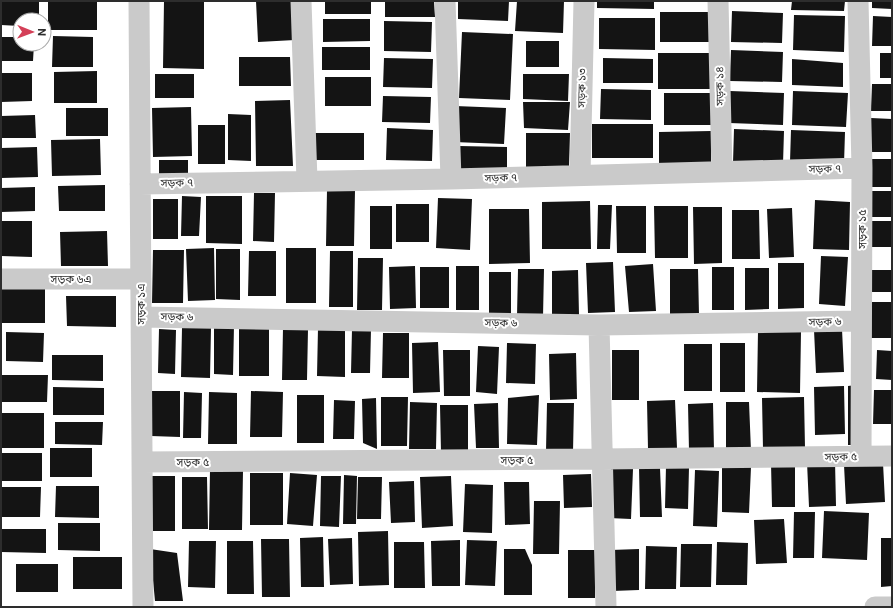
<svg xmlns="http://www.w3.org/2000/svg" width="893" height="608" font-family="Roboto,'Noto Sans Bengali',sans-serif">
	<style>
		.building { fill: #141414 }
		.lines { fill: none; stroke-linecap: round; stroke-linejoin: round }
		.minor { stroke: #cacaca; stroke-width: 21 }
		.labels { text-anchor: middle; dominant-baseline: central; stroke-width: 4; stroke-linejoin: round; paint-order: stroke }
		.street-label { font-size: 11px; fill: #2d2d2d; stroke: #fff }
	</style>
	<rect width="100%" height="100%" fill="#fff"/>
	<path class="building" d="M1,1H39V20H20V26L1,25Z
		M164,1H204V69L163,68Z
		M256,1H294L295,40L258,42Z
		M325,1H371V14H325Z
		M385,1H434L435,17H385Z
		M458,1H509L508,21L458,19Z
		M517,1H564L563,33L515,31Z
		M597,1H654V9L597,8Z
		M792,1H845L844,11L791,10Z
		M872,1H892V9L872,8Z
		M48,2H97V30H48Z
		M732,11L783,13L782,43L731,42Z
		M660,12H711V42H660Z
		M794,15L845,16L844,52L793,50Z
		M873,16L892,17V46H872Z
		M599,18H655V50L599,49Z
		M323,19H370V41L323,42Z
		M384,21L432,22L431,52L384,51Z
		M462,32L513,34L510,100L459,98Z
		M53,36L93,37V67H52Z
		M1,37H20V44H34L33,61H1Z
		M526,41H559V67H526Z
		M322,47H370V70H322Z
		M731,50L783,52L782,82L730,81Z
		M658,53H713V89H658Z
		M880,53H892V78H880Z
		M239,57H290L291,86H239Z
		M384,58L433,59L432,88L383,87Z
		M603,58L653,59V83H603Z
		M792,59L843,63V87L792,85Z
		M97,71V103H54V72Z
		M1,73H32V101L1,102Z
		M155,74H194V98H155Z
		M523,74H569L568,101L523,99Z
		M325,77H371V106H325Z
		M872,84H892V111H871Z
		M601,89L651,90V120L600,119Z
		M730,91L784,93L783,125L729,123Z
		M793,91L848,93L846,127L792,125Z
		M664,93H713V125H664Z
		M383,96L431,97L430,123L382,122Z
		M290,100L293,166H256L255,101Z
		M523,102H570L568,130L524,128Z
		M455,106L506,108L504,144L454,142Z
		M191,107L192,156L153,157L152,108Z
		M66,108H108V136H66Z
		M228,114L251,115V161L228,160Z
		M35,115L36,138H1V116Z
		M871,118L892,119V152H870Z
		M592,124H653V158H592Z
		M198,125H225V164H198Z
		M387,128L433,130L432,161L386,160Z
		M734,129L784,131L783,164L733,163Z
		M791,130L845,132L844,164L790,162Z
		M711,131V166H659V132Z
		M315,133H364V160H315Z
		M526,133H570L569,167H526Z
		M100,139L101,175L52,176L51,140Z
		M459,146L507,147V171L459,173Z
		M37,147L38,177L1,178V148Z
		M869,159H892V187H869Z
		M159,160H188V178H159Z
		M105,185V211H59L58,186Z
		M35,187V211L1,212V188Z
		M327,190H355L354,246H326Z
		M868,191H892V217H868Z
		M254,193H275L274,242L253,241Z
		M182,196L201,197L199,236H181Z
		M206,196H242V244L206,243Z
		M438,198L472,199L470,250L436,248Z
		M153,199H178V239H153Z
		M815,200L850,202L849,250L813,249Z
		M590,201L591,249H542V202Z
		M396,204H429V242H396Z
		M598,205H612L610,249H597Z
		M370,206H392V249H370Z
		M616,206H646V253H617Z
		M654,206H688V258H655Z
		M693,207H722V263L694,264Z
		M792,208L794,257L769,258L767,209Z
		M489,209H529L530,263L489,264Z
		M732,210H759L760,259H732Z
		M1,221H32V257L1,256Z
		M869,221H892V247H869Z
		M107,231L108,266H61L60,232Z
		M214,248L215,300L188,301L186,249Z
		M286,248H316V303H286Z
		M216,249H240V300L216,299Z
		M153,250H184L183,303H152Z
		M249,251H276V296H248Z
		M330,251H353V307H329Z
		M821,256L848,257L845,306L819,304Z
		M358,258H383L382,310H357Z
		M613,262L615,312L588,313L586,263Z
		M778,263H804V308L778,309Z
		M653,264L656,311L629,312L625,266Z
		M415,266L416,308L390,309L389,267Z
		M456,266H479V310H456Z
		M420,267H449V308H420Z
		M712,267H734V310H712Z
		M745,268H769V309L745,310Z
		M518,269H544L543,317L517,316Z
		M670,269H698L699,315H670Z
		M578,270L579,315H552V271Z
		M872,270H892V292H872Z
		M489,272H511V316H489Z
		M2,286H45V323H2Z
		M66,296H116V327L67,326Z
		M866,302H892V338H865Z
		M214,325H234L233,375L214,374Z
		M182,328H211L210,378L181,377Z
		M239,328L269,329V376H239Z
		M283,328L308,329L307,380H282Z
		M318,328L345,329V377L317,376Z
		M159,329L176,330L175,374L158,373Z
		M352,329H371L370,373H351Z
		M842,329L844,372L816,373L814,330Z
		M758,331L801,332L800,393L757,392Z
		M6,332L44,333L43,362L6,361Z
		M383,333H409V378H382Z
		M438,342L440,392L413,393L412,343Z
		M507,343L536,344L535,384L506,383Z
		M720,343H745V392H720Z
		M684,344H712V391H684Z
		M478,346L499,347L497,394L476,392Z
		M443,350H470V396H444Z
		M612,350H639V400H612Z
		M877,350L892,351V380L876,379Z
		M576,353L577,399L550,400L549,354Z
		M52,355H103V381L52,380Z
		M1,375H48L47,402H1Z
		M856,385L857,445H848V386Z
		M844,386L845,434L815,435L814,387Z
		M53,387L104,388V415H53Z
		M874,390H892V424H873Z
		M151,391H180V437L151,436Z
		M251,391L283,392L282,437H250Z
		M184,392L202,393L201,438H183Z
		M209,392L237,393V444H208Z
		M297,395H324V443H297Z
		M539,395L537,445L507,444L508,398Z
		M381,397H408L407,446H381Z
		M804,397L805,448L763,449L762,398Z
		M376,398L377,449L363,443L362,399Z
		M334,400L355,401L354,439H333Z
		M675,400L677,448L648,449L647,401Z
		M410,402L437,403L436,449H409Z
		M726,402H749L751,451H726Z
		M498,403L499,448H476L474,404Z
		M547,403H574L573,452L546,451Z
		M713,403L714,451H689L688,404Z
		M440,405H468V452H441Z
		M1,413H44V448H1Z
		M55,422H103L102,445L55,444Z
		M50,448H92V477H50Z
		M1,453H42V481H1Z
		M835,461L836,506L809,507L807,462Z
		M771,463H795V507H772Z
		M883,463L885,502L846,504L844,465Z
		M666,466L689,467L688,509L665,508Z
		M639,467L660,468L662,517H640Z
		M722,467H751L749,513L722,512Z
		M611,468L633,469L631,519L609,518Z
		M210,470L243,471L242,530H209Z
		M695,470L719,471L717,527L693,526Z
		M250,473H283V525H250Z
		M290,473L317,475L313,526L287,524Z
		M591,474L592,507L564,508L563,475Z
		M344,475L357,476L356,524H343Z
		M152,476H175V531H151Z
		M321,476H341L339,527L320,526Z
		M451,476L453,526L422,528L420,477Z
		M182,477H207L208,529H182Z
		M358,477H382L381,519H357Z
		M414,481L415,522L391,523L389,482Z
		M504,482H529L530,524L505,525Z
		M465,484L493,485L492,533L463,532Z
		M56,486H99V518L55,517Z
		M1,487H41L40,517H1Z
		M534,501H560L559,554H533Z
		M824,511L869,513L867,560L822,558Z
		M794,512H815L814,558H793Z
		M784,519L787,563L756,564L754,520Z
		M58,523H100V551L58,550Z
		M1,529H46V553L1,552Z
		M388,531L389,585L359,586L358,532Z
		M323,537L324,587H301L300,538Z
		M352,538L353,584L330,585L328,539Z
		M881,538H892V586L881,587Z
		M261,539H289L290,597H262Z
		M460,540V586H432L431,541Z
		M467,540L497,541L495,586L465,585Z
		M189,541H216L215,588L188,587Z
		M227,541H253L254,594H227Z
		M394,542H424L425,588H394Z
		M717,542L748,543L747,585H716Z
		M681,544H712L711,587H680Z
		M646,546L677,547L676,589H645Z
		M150,549L177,553L183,601H155Z
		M504,549H525L532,565V595H504Z
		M639,549V590L612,591L611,550Z
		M568,550H595V598H568Z
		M73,557H122V589H73Z
		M16,564H58V592H16Z"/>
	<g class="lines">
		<path class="minor" d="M139,1L143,607
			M301,1L307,181
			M445,1L451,179
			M718,1L722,172
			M858,1L862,168L861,456
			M580,175L584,1
			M140,184L451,179L862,168
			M1,279H141
			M141,317L599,325L861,321
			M599,325L606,607
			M142,462L601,459L892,456
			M875,607H892"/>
	</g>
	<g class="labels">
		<g class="street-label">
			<text transform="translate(720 86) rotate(-91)">সড়ক ১৪</text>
			<text transform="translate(582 88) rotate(-89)">সড়ক ১৩</text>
			<text transform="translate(825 169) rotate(-1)">সড়ক ৭</text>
			<text transform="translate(501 178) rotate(-2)">সড়ক ৭</text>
			<text transform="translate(177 183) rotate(-1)">সড়ক ৭</text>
			<text transform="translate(862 229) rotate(-90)">সড়ক ১৫</text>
			<text x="71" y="279">সড়ক ৬এ</text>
			<text transform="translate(141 304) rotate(-90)">সড়ক ১এ</text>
			<text transform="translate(177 317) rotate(1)">সড়ক ৬</text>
			<text transform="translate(825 322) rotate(-1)">সড়ক ৬</text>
			<text transform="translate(501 323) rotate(1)">সড়ক ৬</text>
			<text transform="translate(841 457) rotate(-1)">সড়ক ৫</text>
			<text x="517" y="460">সড়ক ৫</text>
			<text x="193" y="462">সড়ক ৫</text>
		</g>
	</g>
	<rect width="893" height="608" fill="none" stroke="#2d2d2d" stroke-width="4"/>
	<g transform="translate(32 32) rotate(91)"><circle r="19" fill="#ffffff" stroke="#ababab"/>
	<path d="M0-3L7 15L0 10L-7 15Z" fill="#d44058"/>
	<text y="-6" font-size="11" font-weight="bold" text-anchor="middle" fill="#2d2d2d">N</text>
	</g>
</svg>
